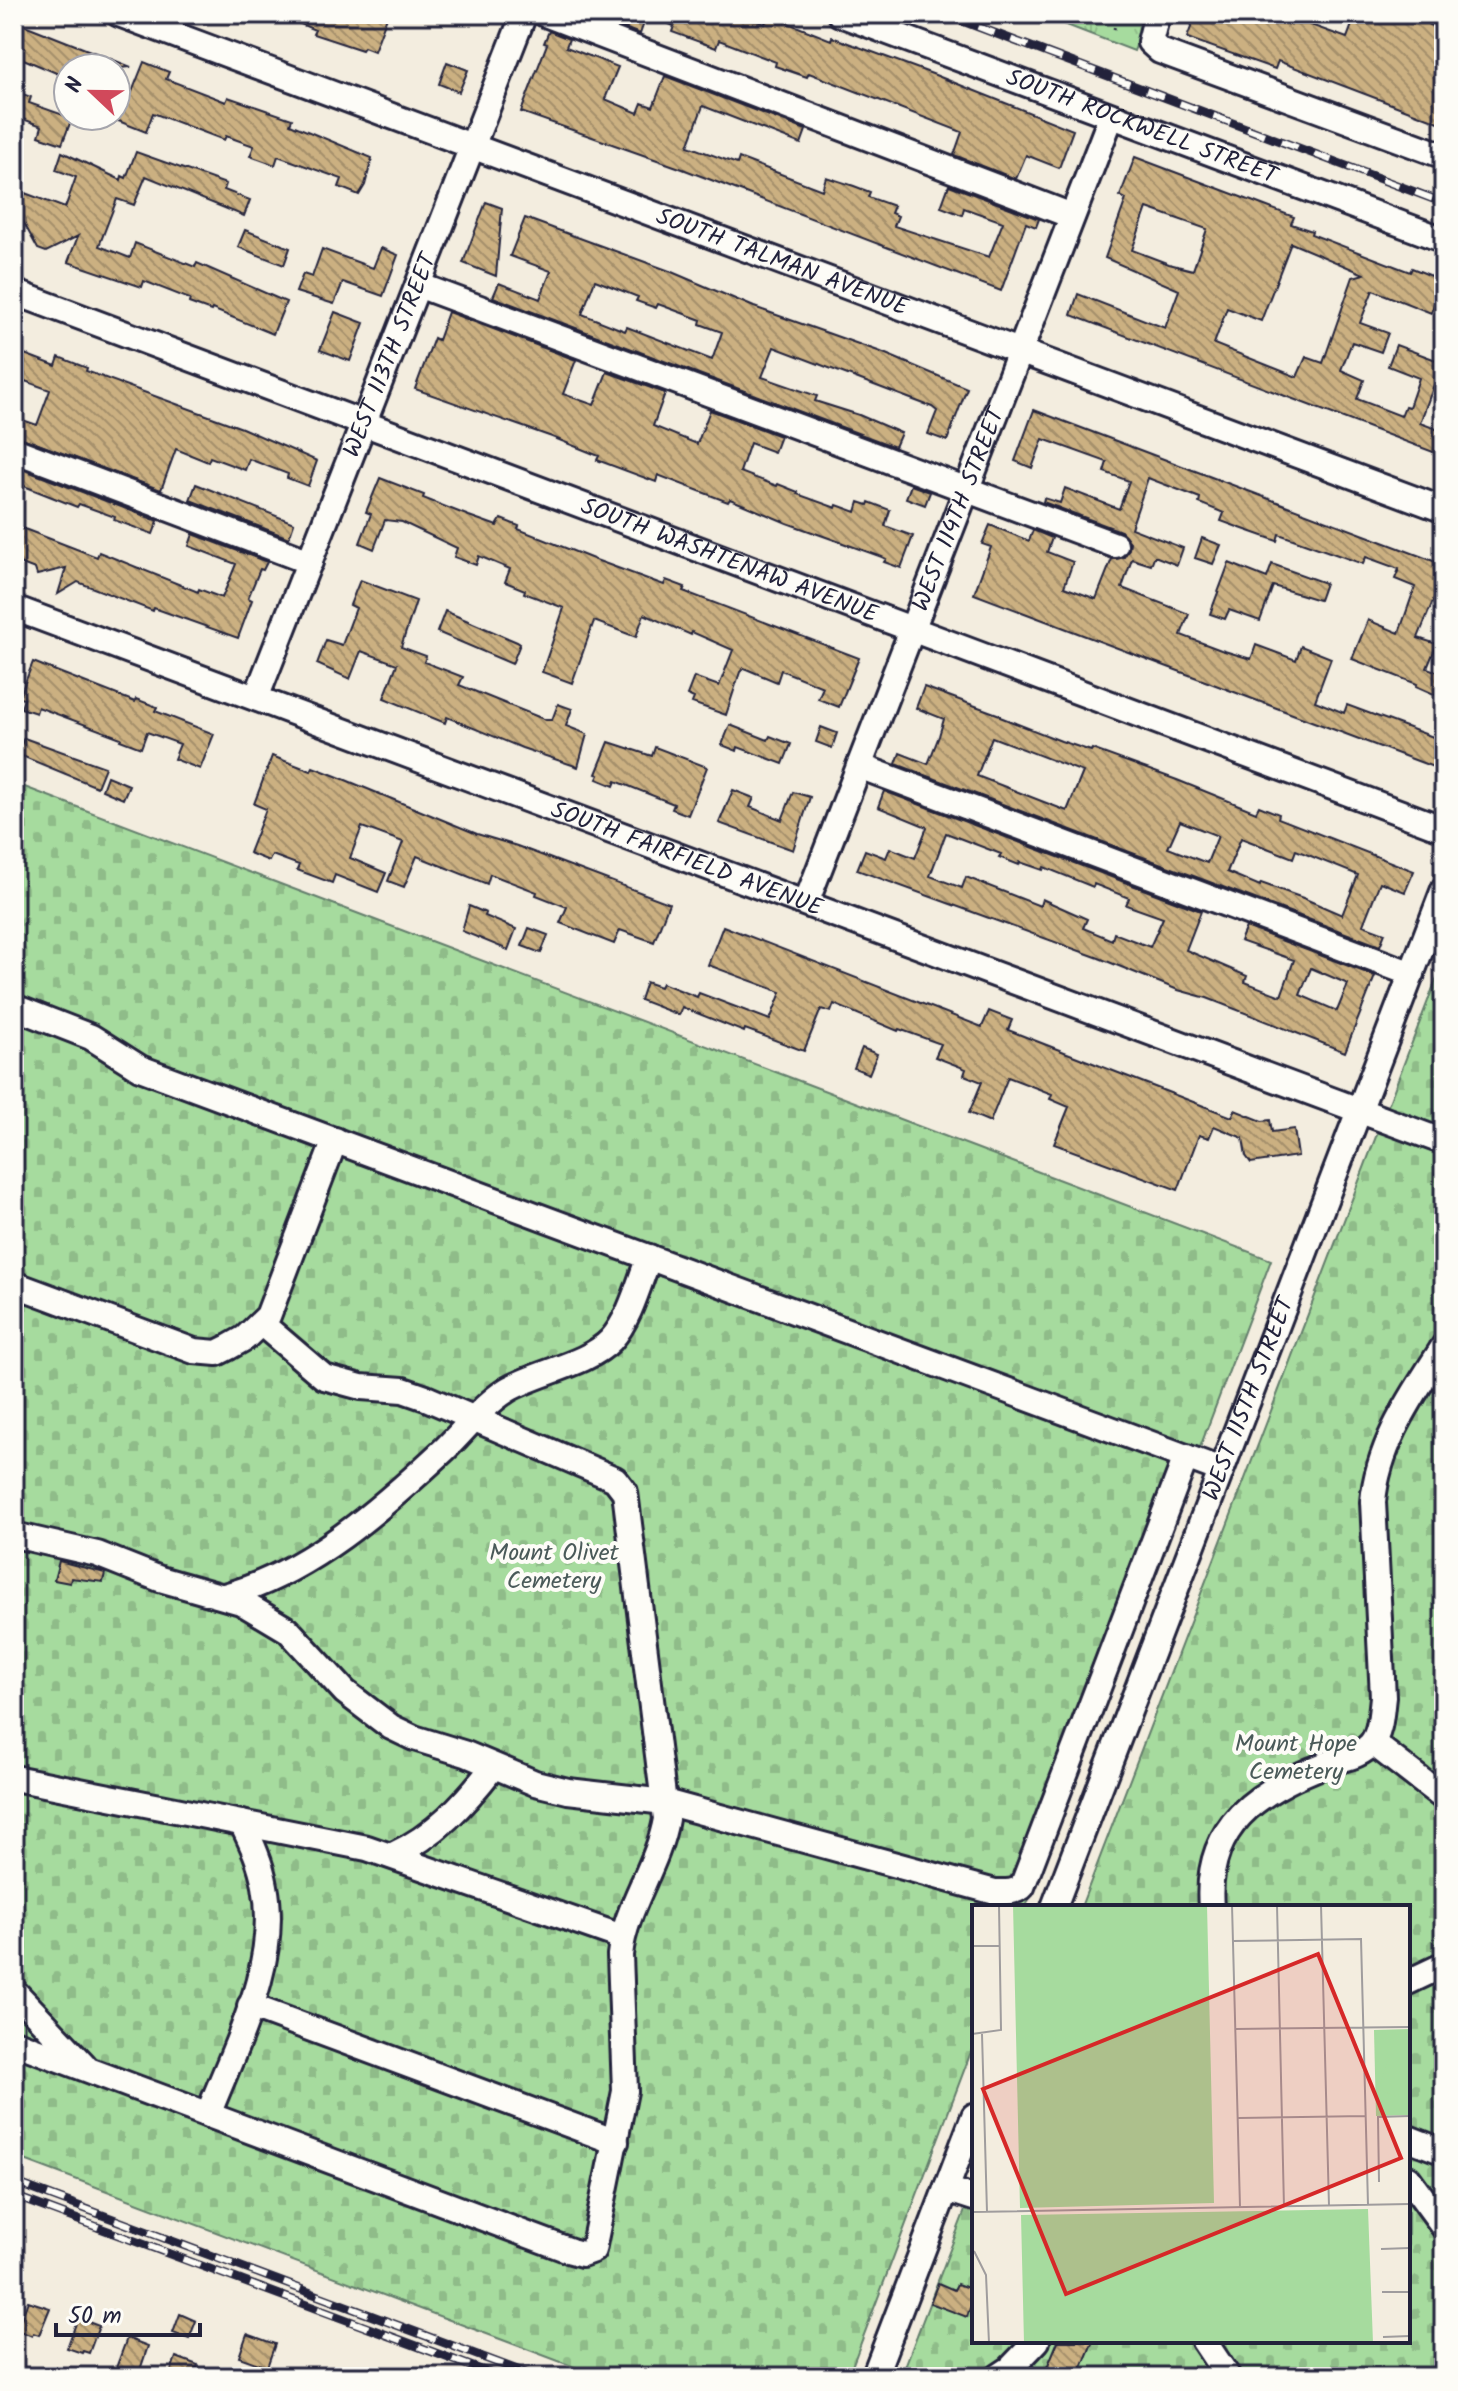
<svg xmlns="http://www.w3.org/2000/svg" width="1458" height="2391" font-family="Kalam,sans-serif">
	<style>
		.cemetery { fill: url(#cemetery-stones); stroke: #647e6c; stroke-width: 2 }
		.park { fill: url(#park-tufts); stroke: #647e6c; stroke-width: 2 }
		.building { fill: url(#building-back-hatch); stroke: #22223b; stroke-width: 2; fill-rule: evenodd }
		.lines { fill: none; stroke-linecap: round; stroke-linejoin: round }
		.minor-casing { stroke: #22223b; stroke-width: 30 }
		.path { stroke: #22223b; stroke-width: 3; stroke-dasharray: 2 6; stroke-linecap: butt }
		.minor { stroke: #fdfcf7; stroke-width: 24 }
		.rail-casing { stroke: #22223b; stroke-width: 9 }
		.rail { stroke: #fdfcf7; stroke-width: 6; stroke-dasharray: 18; stroke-linecap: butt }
		.labels { text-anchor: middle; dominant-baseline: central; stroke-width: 8; stroke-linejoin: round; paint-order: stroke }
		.street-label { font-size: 24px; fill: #22223b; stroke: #fdfcf7 }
		.park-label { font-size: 24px; fill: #4a5a59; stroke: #fdfcf7 }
		.inset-road { fill: none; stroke: #9f9c9d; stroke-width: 2 }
		.view { fill: #d62828; fill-opacity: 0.15; stroke: #d62828; stroke-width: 4 }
		.inset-edge { fill: none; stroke: #22223b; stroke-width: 4 }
	</style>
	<defs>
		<pattern id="cemetery-stones" width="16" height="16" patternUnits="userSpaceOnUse" patternTransform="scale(2)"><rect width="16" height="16" fill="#a6db9e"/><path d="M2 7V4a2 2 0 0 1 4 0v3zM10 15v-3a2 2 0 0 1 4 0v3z" fill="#8fbc89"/></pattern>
		<pattern id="park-tufts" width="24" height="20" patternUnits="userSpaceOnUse" patternTransform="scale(2)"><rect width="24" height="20" fill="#a6db9e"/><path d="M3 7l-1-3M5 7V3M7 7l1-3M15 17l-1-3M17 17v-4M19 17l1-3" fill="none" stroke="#8fbc89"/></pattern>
		<pattern id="building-back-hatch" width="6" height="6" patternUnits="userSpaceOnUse" patternTransform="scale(2)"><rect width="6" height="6" fill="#cbb081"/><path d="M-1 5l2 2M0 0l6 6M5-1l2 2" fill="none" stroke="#a48f6b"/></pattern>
	</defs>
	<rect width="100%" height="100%" fill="#f3eddf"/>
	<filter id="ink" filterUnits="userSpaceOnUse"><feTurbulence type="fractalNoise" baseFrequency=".0125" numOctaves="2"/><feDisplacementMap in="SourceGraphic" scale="16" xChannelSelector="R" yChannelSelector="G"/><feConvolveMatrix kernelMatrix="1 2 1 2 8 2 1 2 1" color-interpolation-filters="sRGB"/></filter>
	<g filter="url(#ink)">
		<path class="cemetery" d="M14,783L1271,1260L1026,1907H974V2044L848,2377H601L14,2156Z
			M1444,959V2377H901L974,2187V2341H1408V1907H1081Z"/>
		<path class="park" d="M1038,14H1148L1134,51Z"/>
		<path class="building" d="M277,14H388L374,51L364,47L362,50L313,34L315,30Z
			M587,14H629L645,20L640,34Z
			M646,14H738L765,24L768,15L831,40L832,37L935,75L1073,130L1059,168L1026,155L1016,179L954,155L962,132L809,73L807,77L775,66L776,62L719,40L716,48L672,32L674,26Z
			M1196,14H1280L1347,38L1356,14H1433L1429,25L1444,30V52L1437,71L1444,74V124L1278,61L1275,69L1187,38Z
			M22,24L131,67L119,68L132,92L144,62L169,72L166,79L226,102L228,97L292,119L290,124L372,158L365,185L359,195L339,187L342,179L278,156L275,165L250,156L254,146L226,136L224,140L153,113L146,132L116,120V68H68V78L14,55V45Z
			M549,31L569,39L566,47L618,67L605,99L638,113L642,103L653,107L665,76L806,130L801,144L703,106L688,146L737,164L739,158L822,190L826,177L854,186L870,192L868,197L894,206L891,213L898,216L894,226L989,257L1003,222L964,208L962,215L941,207L949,185L1039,219L1036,227L1026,223L1001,291L680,168L521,112L547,44L544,43Z
			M447,62L468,70L459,92L439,84Z
			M14,91L31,97L29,103L72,118L62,144L39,136L42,126L23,119L14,139Z
			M62,152L121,180L122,176L126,178L136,152L226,184L224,190L250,200L244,216L146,176L134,205L117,199L99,246L130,258L135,243L195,267L197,263L286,302L273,334L212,309L211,311L189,303L190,299L144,281L142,287L68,262L78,236L46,252L38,249L14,205V189L65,208L76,177L56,170Z
			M1135,157L1294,217L1291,224L1312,231L1311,234L1410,272L1412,268L1444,281V302L1436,299L1431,313L1373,290L1360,323L1388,333L1381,352L1352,342L1341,370L1364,380L1357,399L1401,416L1405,406L1409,407L1419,378L1388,366L1396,345L1444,363V388L1434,385L1420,423L1444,432V446L1441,455L1071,315L1078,294L1165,328L1179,290L1105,258L1126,199L1120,196ZM1147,208L1207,229L1193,270L1169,264L1132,250ZM1291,243L1364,274L1353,277L1323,363L1306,357L1297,377L1214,344L1227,308L1261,321Z
			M486,202L502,208L496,276L463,263Z
			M525,218L667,270L754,307L881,352L967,388L947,441L928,434L937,411L932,407L774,347L762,377L817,396L815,401L859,415L901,433L895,447L493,297L499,283L540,299L551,271L510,256ZM595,280L638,297L636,301L656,308L658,304L701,320L700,324L722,332L712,360L627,327L625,331L582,314Z
			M245,230L290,248L284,265L238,247Z
			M381,248L398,255L383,296L343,282L334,304L296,292L303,274L312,277L322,249L373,268Z
			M335,312L364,323L350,361L320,350Z
			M448,312L576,360L563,394L594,405L607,372L665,393L653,426L697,444L710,410L780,436L774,452L750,443L740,472L777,486L778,484L798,492L797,494L836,508L837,505L856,512L859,502L868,505L869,502L890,510L885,526L913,536L901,568L884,562L886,559L882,557L787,523L730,499L728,502L658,475L656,482L597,460L599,456L552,437L415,389L434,338L438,340Z
			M14,350L56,366L59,357L87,368L86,371L242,428L317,461L308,486L287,478L288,474L249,459L245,470L210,457L208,462L176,449L161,490L14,435V417L37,425L50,390L14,377Z
			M1034,410L1444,565V594L1437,591L1418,638L1437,644L1427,668L1444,674L1436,695L1416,686L1417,684L1352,659L1368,620L1399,633L1415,587L1395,579L1399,569L1366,557L1363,564L1279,534L1277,541L1243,529L1221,521L1224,513L1199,503L1200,498L1148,478L1131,528L1183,548L1177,565L1157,557H1154L1151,565L1132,559L1122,588L1189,614L1181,635L1221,650L1251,659L1256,645L1296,660L1301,646L1331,658L1315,701L1344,713L1347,705L1444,741V771L974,594L991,547L982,544L990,525L1029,541L1033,530L1052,538L1047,552L1073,562L1064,587L1096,599L1112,559L1124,557L1129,549L1130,542L1121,531L1043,502L1044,498L1060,503L1065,488L1119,509L1129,481L1104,472L1107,462L1043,439L1032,468L1015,461Z
			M14,466L158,521L153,534L114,520L115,517L79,504L77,507L14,482Z
			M380,478L424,495L423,498L469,516L497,526L501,519L519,526L518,529L593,559L664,585L666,580L685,587L683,591L859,658L839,707L818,699L823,687L781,670L777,682L744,668L740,672L726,715L692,703L694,698L687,695L694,677L719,686L733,650L692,632L691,635L644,614L636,637L594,621L572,683L542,672L564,608L524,593L525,590L505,582L510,569L479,556L476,565L454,557L457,548L402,522L385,520L374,549L360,543L371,514L366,512Z
			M196,484L294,523L289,538L190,500Z
			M911,485L930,492L925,505L906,498Z
			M14,525L97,557L99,552L198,592L199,589L222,598L236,564L189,546L193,534L267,562L263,570L260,569L248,598L252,600L238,638L154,608L153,611L78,582L58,594L66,568L37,575L35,569L14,561Z
			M1202,538L1221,545L1213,564L1195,558Z
			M1229,563L1267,578L1272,564L1325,583L1319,600L1273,586L1260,621L1229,610L1225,619L1210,614Z
			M360,580L416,601L401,647L426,656L424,662L463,677L459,685L546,720H552L558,704L572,709L566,726L587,734L578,767L522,748L447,717L445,723L384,698L397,664L361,651L350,679L317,664L326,640L342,645L356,608L350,605Z
			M445,611L517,642L520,644L512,664L437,632Z
			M33,662L135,702L136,699L157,707L155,711L214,734L200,769L174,759L180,744L147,732L141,748L120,740L121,738L38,707L36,713L21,708L24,699L19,698Z
			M924,687L1000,715V717L1061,741L1091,751L1092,749L1177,780L1256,812L1259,806L1279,814L1278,818L1414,871L1405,892L1380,882L1363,925L1385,933L1380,946L896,764L900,753L928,764L939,736L944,719L916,708ZM992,737L1083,772L1067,811L977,776ZM1180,821L1218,836L1207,863L1168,848ZM1241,838L1293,858L1296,850L1358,875L1342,915L1303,898L1261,883L1260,886L1227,872Z
			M730,725L768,740L770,736L791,744L783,764L738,747L737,751L722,745Z
			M821,727L837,733L832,748L816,742Z
			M24,738L105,767L97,787L17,754Z
			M609,742L652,756L655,747L707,767L688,815L672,809L674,804L616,781L614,786L597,779L599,775L596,774Z
			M272,756L311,771L313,767L336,776L477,834L517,846L669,903L654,942L620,930L614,944L560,923L567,907L536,895L537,892L490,874L487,884L417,856L404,887L388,881L403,842L362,827L350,858L386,873L378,892L335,875L332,883L297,870L299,865L272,855L269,861L249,853L266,809L254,804Z
			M107,776L129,785L123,799L102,790Z
			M733,790L754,798L750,807L782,820L793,792L810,797L793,850L719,823Z
			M884,791L1201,911L1186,950L1247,976L1245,982L1281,996L1294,960L1240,941L1246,927L1375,976L1345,1052L1207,998L1178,990L1099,958L857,870L865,850L886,858L890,848L915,858L927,827L878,807ZM946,833L1001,854L999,857L1019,865L1020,862L1043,870L1044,867L1093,887L1094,884L1129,898L1126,905L1163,918L1150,947L1114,933L1112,940L1083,928L1087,919L1042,899L1040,906L966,877L962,888L930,876ZM1311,968L1348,984L1337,1011L1300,995Z
			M469,906L486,913L485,916L516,929L508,950L462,931Z
			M723,926L982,1027L989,1011L1012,1020L1008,1030L1152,1086L1232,1117L1235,1110L1262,1121L1270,1120L1272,1132L1294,1129L1298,1156L1251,1163L1246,1156L1243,1138L1214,1126L1209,1138L1199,1135L1178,1190L1054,1144L1069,1107L1050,1099L1052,1094L1008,1077L990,1122L969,1113L982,1082L964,1075L966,1069L935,1057L941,1044L899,1029L898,1031L834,1004L831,1012L821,1009L804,1051L745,1029L744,1032L682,1007L679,1015L640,1000L646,982L660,987L662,983L697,997L699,993L770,1020L781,992L708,965Z
			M529,928L548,935L541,953L522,946Z
			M862,1048L877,1054L869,1074L854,1068Z
			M59,1561L105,1573L103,1582L71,1578L70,1583L54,1580Z
			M938,2283L954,2290L957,2284L974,2290V2309L970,2308L967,2317L930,2303Z
			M28,2301L50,2308L39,2335L33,2333L32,2336L17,2330Z
			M180,2314L196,2321L189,2339L173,2333Z
			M78,2318L99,2326L89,2353L83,2351L82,2353L67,2348Z
			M247,2334L275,2344L267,2367L239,2357Z
			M127,2338L148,2346L139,2373L133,2371L131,2374L116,2368Z
			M1058,2341H1093L1078,2377H1043Z
			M176,2357L198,2365L193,2377H169Z"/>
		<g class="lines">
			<g class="minor-casing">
				<g id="minor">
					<path id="s1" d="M119,14L1444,510"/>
					<path d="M545,14L1072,216"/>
					<path id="s2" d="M840,14L1444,240"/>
					<path d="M1157,14L1150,42L1160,51L1444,156"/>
					<path d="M418,285L1115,545"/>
					<path id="s3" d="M14,292L1444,829"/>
					<path d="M14,450L310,562"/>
					<path id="s4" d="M14,608L1444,1142"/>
					<path id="s5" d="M256,698L524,14"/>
					<path d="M859,766L1412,974"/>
					<path id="s6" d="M806,903L1111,117"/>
					<path d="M14,1007L91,1037L140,1068L1221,1470"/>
					<path d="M14,1284L194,1351L217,1353L229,1347L245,1338L268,1316L335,1140"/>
					<path d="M14,1535L97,1554L160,1579L241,1602L288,1630L345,1692L391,1727L414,1738L466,1754L535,1783L568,1791L665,1802L995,1892C1005,1892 1013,1893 1022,1887L1186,1457"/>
					<path d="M224,1596C308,1574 383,1507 445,1449C465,1430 483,1405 507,1390C537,1372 587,1365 611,1340C630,1319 639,1283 649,1257"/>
					<path d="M1373,1743L1444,1798"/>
					<path d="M14,1778L367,1848L622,1937"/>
					<path d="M393,1855C435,1836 465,1803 493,1767"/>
					<path id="s7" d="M1054,1907L1444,889"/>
					<path d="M1211,1907C1204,1826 1258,1790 1327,1764C1342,1758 1360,1757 1371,1744C1381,1732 1381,1712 1383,1697L1373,1502C1378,1443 1413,1395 1444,1346"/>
					<path d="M1408,1982L1444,1965"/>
					<path d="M14,1991L84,2065"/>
					<path d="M250,2006L616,2142"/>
					<path d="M14,2042L571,2251L582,2254L593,2250L625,2091L620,1955C625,1907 658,1866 666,1819L625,1492L615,1479L426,1398L403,1390L361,1387L324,1377L262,1324"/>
					<path d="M208,2115C235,2045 280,1963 265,1886C261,1863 252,1844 242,1823"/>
					<path d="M1408,2138L1444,2152"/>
					<path d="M1408,2178L1444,2227"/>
					<path d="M946,2189L974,2198"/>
					<path d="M1204,2341L1228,2377"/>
					<path d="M874,2377L974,2116"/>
					<path d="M998,2377L1010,2369L1037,2341"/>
				</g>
			</g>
			<path class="path" d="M1114,29L1118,14"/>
			<use href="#minor" class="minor"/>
			<g class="rail-casing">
				<path id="rail" d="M944,14L1444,203
					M14,2182L536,2377
					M14,2196L500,2377"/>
			</g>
			<use href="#rail" class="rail"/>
		</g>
	</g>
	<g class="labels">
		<g class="street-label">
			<text stroke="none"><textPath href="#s2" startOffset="322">SOUTH ROCKWELL STREET</textPath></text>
			<text stroke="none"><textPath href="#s1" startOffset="708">SOUTH TALMAN AVENUE</textPath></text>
			<text stroke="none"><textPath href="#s5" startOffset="368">WEST 113TH STREET</textPath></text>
			<text stroke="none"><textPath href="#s6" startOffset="422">WEST 114TH STREET</textPath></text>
			<text stroke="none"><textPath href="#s3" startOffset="764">SOUTH WASHTENAW AVENUE</textPath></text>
			<text stroke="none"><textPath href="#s4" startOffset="718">SOUTH FAIRFIELD AVENUE</textPath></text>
			<text stroke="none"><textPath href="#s7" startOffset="544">WEST 115TH STREET</textPath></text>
		</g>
		<g class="park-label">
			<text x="554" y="1553">Mount Olivet<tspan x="554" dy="28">Cemetery</tspan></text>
			<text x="1296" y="1744">Mount Hope<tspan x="1296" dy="28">Cemetery</tspan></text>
		</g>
	</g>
	<g transform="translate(972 1905)">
		<rect width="438" height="438" fill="#f3eddf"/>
		<path d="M235,0L242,298L48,303L41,0ZM396,304L401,438H52L49,310Z" fill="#a6db9e"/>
		<path d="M438,124V210L404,211L402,125Z" fill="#a6db9e"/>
		<path d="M415,157L433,169L434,183L425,192L406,184Z" fill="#a6db9e"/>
		<path class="inset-road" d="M260,0L268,302M305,0L312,302M349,0L357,301M261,36L389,34L396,300M0,41H28M263,124L438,122M0,129L29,125L27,0M10,129L15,307M266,213L393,211M407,277L406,212L438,211M0,307L438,299M409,344L438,343M2,346L14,370L17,438M410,387H438M411,432L438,431"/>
		<path class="view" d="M346,49L429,253L94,389L11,184Z"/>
		<rect width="438" height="438" class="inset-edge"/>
	</g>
	<rect width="1458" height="2391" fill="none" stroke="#fdfcf7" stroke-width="48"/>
	<rect x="24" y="24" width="1410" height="2343" fill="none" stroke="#22223b" stroke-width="3" filter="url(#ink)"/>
	<g transform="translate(92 92) rotate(292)"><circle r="38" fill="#fdfcf7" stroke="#a5a5ac" stroke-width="2"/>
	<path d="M0-6L14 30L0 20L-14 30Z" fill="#d1495b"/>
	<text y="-12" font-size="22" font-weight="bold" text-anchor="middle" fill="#22223b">N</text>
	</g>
	<path d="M56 2323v12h144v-12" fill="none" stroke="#22223b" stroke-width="4"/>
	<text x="68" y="2323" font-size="24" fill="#22223b" stroke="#fdfcf7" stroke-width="6" paint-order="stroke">50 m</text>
</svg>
